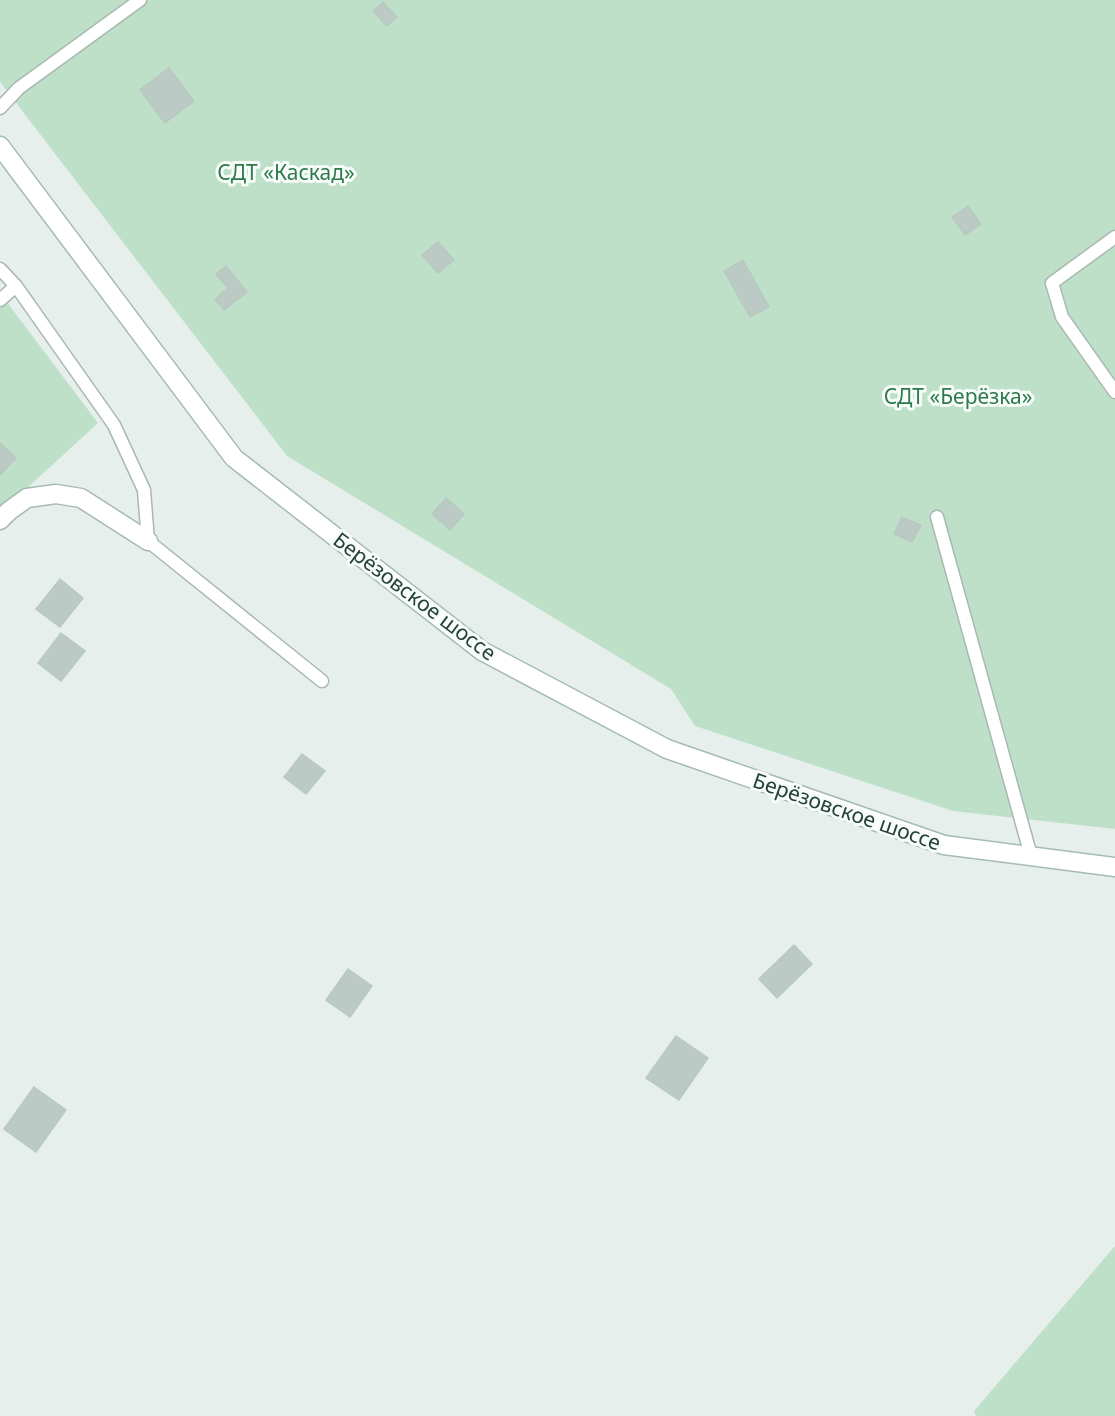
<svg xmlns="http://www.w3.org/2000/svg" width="1115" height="1416" font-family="'Noto Sans',sans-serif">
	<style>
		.green { fill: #bfe0c8 }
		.building { fill: #bbcac4; stroke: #b8c9c2; stroke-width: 1.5 }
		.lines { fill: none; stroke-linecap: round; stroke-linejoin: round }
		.lane-casing { stroke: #a8b8b2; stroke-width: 15 }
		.street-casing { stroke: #a8b8b2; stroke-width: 21 }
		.secondary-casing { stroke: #a4bbb3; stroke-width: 21 }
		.lane { stroke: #fff; stroke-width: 12 }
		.street { stroke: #fff; stroke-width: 18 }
		.secondary { stroke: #fff; stroke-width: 18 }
		.labels { text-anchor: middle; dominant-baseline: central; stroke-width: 6; stroke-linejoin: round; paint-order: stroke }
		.park-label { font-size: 21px; fill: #2d7a4b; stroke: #f7fbf9 }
		.street-label { font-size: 21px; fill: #24423a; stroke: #f7fbf9 }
	</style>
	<rect width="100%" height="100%" fill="#e6efeb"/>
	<path class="green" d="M0,0H1115V829L953,811L695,726L671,689L287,456L0,82Z
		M0,293L98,423L0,513Z
		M1115,1246V1416H976L974,1411Z"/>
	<path class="building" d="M383,2L397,17L387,26L373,11Z
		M169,68L194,101L165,123L140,90Z
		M968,206L981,224L965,235L952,217Z
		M438,242L454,260L438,273L422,255Z
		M743,260L769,307L750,317L724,271Z
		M226,266L247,292L224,310L215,299L228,288L216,274Z
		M0,443L16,458L0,475Z
		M446,498L464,514L450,530L432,514Z
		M902,517L921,525L912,542L894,534Z
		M60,579L83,598L60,627L36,609Z
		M61,633L85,651L61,681L38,663Z
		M302,754L325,771L306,794L284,777Z
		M794,945L812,964L777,998L759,979Z
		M348,969L372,986L350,1017L326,1000Z
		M676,1036L708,1058L679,1100L646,1078Z
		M34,1087L66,1110L36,1152L4,1129Z"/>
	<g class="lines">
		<g class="lane-casing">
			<path id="lane" d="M0,108L19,88L140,0
				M1115,237L1052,283L1062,317L1115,392
				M0,269L16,286L114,425L144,490L148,541L322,681
				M0,300L16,286
				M937,517L1031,856"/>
		</g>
		<g class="street-casing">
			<path id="street" d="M0,520L9,511L27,498L56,494L81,498L148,541"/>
		</g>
		<g class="secondary-casing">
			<path id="secondary" d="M0,146L234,458L482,651L667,749L944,845L1115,867"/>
		</g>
		<use href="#lane" class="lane"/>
		<use href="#street" class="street"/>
		<use href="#secondary" class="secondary"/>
	</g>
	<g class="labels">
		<g class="park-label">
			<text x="286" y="172">СДТ «Каскад»</text>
			<text x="958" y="396">СДТ «Берёзка»</text>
		</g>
		<g class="street-label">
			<text transform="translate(415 596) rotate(37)">Берёзовское шоссе</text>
			<text transform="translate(847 811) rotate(19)">Берёзовское шоссе</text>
		</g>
	</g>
</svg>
